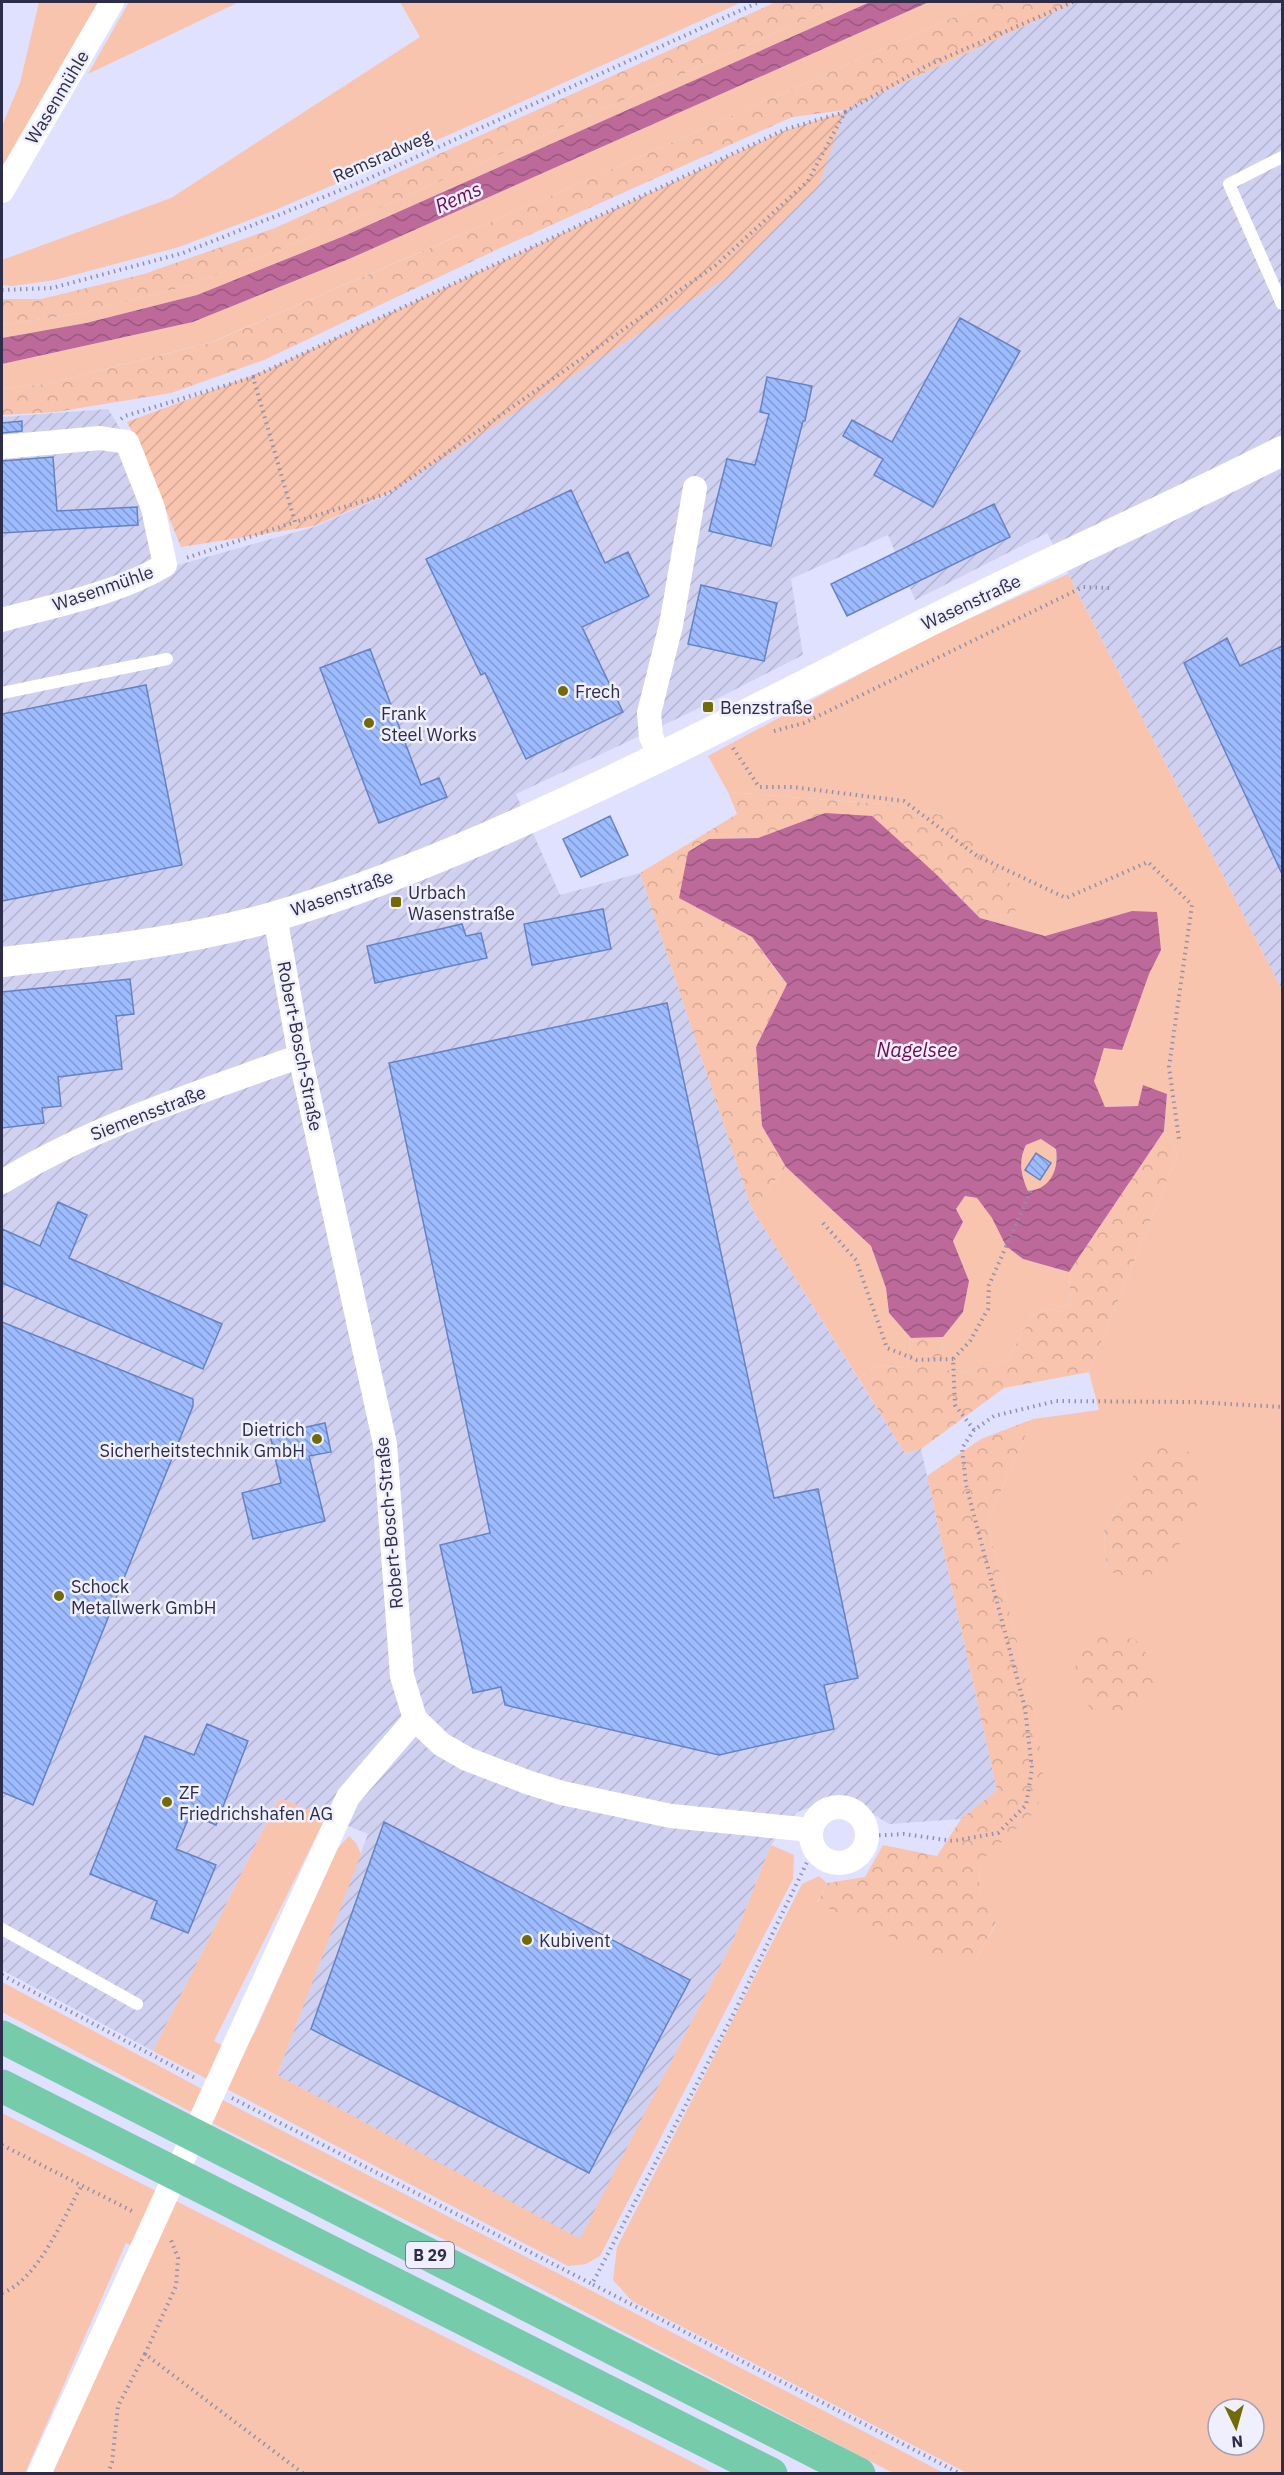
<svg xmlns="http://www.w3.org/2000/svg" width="1284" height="2475" font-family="'IBM Plex Sans',sans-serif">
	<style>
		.industrial { fill: url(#industrial-furrows) }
		.grass { fill: #f8c4ad; fill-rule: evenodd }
		.forest { fill: url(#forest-crowns) }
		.garden { fill: url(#garden-furrows) }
		.water { fill: url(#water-waves); fill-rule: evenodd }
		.building { fill: url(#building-back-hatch); stroke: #6682c1; stroke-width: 1.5 }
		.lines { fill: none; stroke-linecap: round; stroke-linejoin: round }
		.path { stroke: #9191ae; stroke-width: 4; stroke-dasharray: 1.5 4.5; stroke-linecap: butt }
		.service { stroke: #fff; stroke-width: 12 }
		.minor { stroke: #fff; stroke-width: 24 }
		.tertiary { stroke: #fff; stroke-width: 30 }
		.trunk { stroke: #76ccaa; stroke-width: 33 }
		.poi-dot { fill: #726b05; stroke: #efeffe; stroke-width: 2 }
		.labels { text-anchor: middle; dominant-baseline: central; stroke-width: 5; stroke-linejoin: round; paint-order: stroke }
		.shield { fill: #efeffe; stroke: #67667f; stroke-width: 1.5 }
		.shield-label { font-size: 16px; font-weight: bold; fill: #2d2c49 }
		.street-label { font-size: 18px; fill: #2d2c49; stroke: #efeffe }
		.poi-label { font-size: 18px; fill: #2d2c49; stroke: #efeffe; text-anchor: start }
		.water-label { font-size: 20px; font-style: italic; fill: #730753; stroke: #efeffe }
	</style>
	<defs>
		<pattern id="industrial-furrows" width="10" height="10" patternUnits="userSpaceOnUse" patternTransform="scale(1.5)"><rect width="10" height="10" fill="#d0d1f1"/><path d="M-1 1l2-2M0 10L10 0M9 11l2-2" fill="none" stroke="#b3b4d0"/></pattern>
		<pattern id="forest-crowns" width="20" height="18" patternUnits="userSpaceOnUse" patternTransform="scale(1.5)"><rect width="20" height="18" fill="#f8c4ad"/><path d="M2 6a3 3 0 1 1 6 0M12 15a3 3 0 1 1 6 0" fill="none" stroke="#d5a996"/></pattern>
		<pattern id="garden-furrows" width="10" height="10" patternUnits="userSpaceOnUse" patternTransform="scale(1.5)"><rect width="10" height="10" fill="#f8c4ad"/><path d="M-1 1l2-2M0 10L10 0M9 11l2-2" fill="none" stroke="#d5a996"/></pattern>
		<pattern id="water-waves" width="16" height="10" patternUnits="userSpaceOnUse" patternTransform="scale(1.5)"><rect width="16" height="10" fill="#bd699a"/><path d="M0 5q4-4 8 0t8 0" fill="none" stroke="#9a5780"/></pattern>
		<pattern id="building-back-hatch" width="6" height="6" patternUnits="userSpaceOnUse" patternTransform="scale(1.5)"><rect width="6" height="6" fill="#9dbcff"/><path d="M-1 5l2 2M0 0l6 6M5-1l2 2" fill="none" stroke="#8099d0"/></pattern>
	</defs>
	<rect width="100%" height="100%" fill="#e0e1fe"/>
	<path class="industrial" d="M1076,2H1282V990L1047,533L915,600L888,535L791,579L803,655L689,713L516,794L560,895L640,873L752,1209L905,1453L921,1449L997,1790L961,1819L889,1824L844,1796L797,1812L771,1845L733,1941L580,2240L277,2075L368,1834L279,1798L153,2051L2,1970V417L108,409L135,453L160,570L314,527L389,494L702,274L800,183L845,110Z"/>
	<path class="grass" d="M39,2H104L2,178V126L20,83Z
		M129,2H239L88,74Z
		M400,2H742L453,133L273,211L179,247L55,280L13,286L2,285V260L171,198L420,37Z
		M845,2H870L344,236L197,295L86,323L2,338V325L82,313L190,285L343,224Z
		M929,2H988L581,183L209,343L45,384L2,389V364L193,322L349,259Z
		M1068,574L1282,990V2473H967L632,2301L613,2280L617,2247L802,1884L819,1876L827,1883L817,1902L976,1959L996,1924L979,1889L980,1861L1037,1810V1721L987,1522L1033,1419L1099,1410L1089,1372L1178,1153L1164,1131L1167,1094L1138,1106L1105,1107C1102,1100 1095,1089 1094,1081C1094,1053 1146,979 1161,950L1132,911L1045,936L980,918L1014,914L950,817L895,805L728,792L708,756L931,636ZM1128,1494L1107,1571L1104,1529ZM1218,2409H1254V2445H1218Z
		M1042,1139L1056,1149C1059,1169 1051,1190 1028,1191C1021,1175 1018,1161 1026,1145Z
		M786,1167L871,1246L886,1288L889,1313L911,1338L907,1368L876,1365L859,1379L752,1209Z
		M965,1196L977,1198L992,1218L1006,1246L1023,1259L1069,1272L1071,1304L1033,1314L1008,1359L966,1373L941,1369L943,1337L963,1312L969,1281L953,1241L963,1222L956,1209Z
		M279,1798L326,1817L214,2041L241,2055L255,2032L337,1849L349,1836L356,1843L361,1854L277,2075L580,2239L733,1941L771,1845L794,1855L793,1879L600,2256L586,2264L568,2266L153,2051Z
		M2,1982L219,2098L944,2473H893L493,2264L212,2123L2,2012Z
		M2,2113L714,2473H50L148,2253L126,2243L25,2473H2Z"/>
	<path class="forest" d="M776,2H845L343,224L190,285L82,313L2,325V299H41L144,274L275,228Z
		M988,2H1076L845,110L792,117L496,250L264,360L171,393L56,412L2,415V389L45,384L210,343L581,183Z
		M728,792L895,805L950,817L1018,892L1015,914L980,918L937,875L825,813L758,838L709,839L679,898L752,937L787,985L756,1047L762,1126L786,1167L752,1209L640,873L737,814Z
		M1164,1131L1178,1153L1089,1372L1004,1388L921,1449L905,1453L859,1379L876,1365L907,1368L911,1338L943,1337L942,1369L966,1373L1008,1359L1033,1314L1071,1304L1069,1272Z
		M1033,1419L987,1522L1037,1721L1043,1775L1037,1810L980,1862L979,1889L996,1923L976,1959L942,1961L817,1903L827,1883L865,1877L883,1845L937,1856L961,1819L997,1790L927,1476L981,1439Z
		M1177,1442L1198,1460L1200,1499L1171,1563L1140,1581L1107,1571L1104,1529L1128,1494L1139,1455Z
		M1095,1635L1135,1639L1156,1666V1693L1138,1710L1098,1716L1077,1694L1075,1660Z"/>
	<path class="garden" d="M844,112L819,185L727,277L389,493L314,526L181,547L141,449L127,422L267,370L786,130Z"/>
	<path class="water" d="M870,2H929L349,259L193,322L2,364V338L86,323L197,295L344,236Z
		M825,813L872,816L937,875L980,918L1045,936L1132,911L1157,912L1161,950L1149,974L1122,1050L1104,1048L1094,1081L1105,1107L1138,1106L1143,1085L1167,1094L1164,1131L1069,1272L1023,1259L1006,1246L992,1218L977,1198L965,1196L956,1209L963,1222L953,1241L969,1281L963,1312L943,1337L911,1338L889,1313L886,1288L871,1246L786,1167L762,1126L756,1047L787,984L752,937L679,898L688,852L709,839L758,838ZM1041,1139L1056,1149C1059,1169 1051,1189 1028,1191C1021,1175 1018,1161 1026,1145Z"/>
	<path class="building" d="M960,318L1020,351L933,507L874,475L883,459L843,436L852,420L892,442Z
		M767,377L812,386L805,421H803L771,546L709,531L727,459L755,465L769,414L760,412Z
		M22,421V431L2,433V423Z
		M53,457L57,511L137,507L138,525L2,533V461Z
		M571,490L605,563L628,552L649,596L582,627L623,712L526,759L485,673L481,675L426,559Z
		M994,504L1010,537L847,616L831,584Z
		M701,585L777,603L764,661L688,644Z
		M1227,638L1240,666L1282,646V874L1184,663Z
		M370,649L421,785L439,778L447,797L379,823L320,668Z
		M146,685L182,865L2,901V714Z
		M610,816L628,855L581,877L563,839Z
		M603,909L611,949L532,965L524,924Z
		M462,924L466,936L481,933L487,958L375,983L367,946Z
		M130,979L134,1014L116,1016L122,1069L58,1077L61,1106L42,1108L44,1123L2,1128V992Z
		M667,1003L774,1498L818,1489L858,1678L824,1685L834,1729L719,1755L505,1705L501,1687L473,1693L440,1545L490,1533L389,1063Z
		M1036,1153L1051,1163L1040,1180L1025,1170Z
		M58,1202L87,1215L69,1258L222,1324L203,1369L2,1283V1229L40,1246Z
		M2,1322L193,1399V1406L33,1805L2,1792Z
		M325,1423L331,1452L309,1456L325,1521L253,1539L242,1493L281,1483L270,1435Z
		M207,1724L248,1741L216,1825L190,1814L176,1849L216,1865L188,1933L151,1918L157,1901L90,1874L145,1736L194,1755Z
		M384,1822L690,1980L589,2173L311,2029Z"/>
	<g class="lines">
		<path class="path" d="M845,112L926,66L1073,2
			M2,290L52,288L183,253L361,182L759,2
			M253,377L786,129L845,112L808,181L716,265L389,493L295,522
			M121,419L125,416L253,377L295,522L186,558
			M774,731L804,723L1083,587L1110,588
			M733,748L759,787H793L904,801L977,856L1066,898L1148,862L1192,905L1169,1067L1179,1139
			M823,1223L856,1260L887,1348L917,1360L953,1359
			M974,1430L955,1405L953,1359L970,1341L988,1309L989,1285L1031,1190
			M867,1836L904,1834L953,1841L998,1833L1026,1805L1032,1769L1025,1708L966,1485L962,1448L974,1430L994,1416L1056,1401L1195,1402L1282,1407
			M812,1852L734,2013L592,2284L961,2474
			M2,1975L197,2079
			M232,2098L592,2284
			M2,2145L134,2212
			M2,2293C38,2280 63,2218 82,2185
			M145,2354L176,2286L178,2258L171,2240
			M108,2474L112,2462L118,2406L145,2354L304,2474"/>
		<path class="service" d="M1282,157L1229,184L1282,304
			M2,693L167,659
			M2,1929L137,2004"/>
		<path class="minor" d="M2,191L112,2
			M2,447L100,438L127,442L153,508L165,565C117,594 56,605 2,620
			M661,757L651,737L649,713L671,625L695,488
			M275,916L300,1056L385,1444L402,1676L415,1719L441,1744L467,1759L527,1782L562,1793L671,1816L811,1830
			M2,1182C94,1125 199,1093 300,1056
			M811 1835a28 28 0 1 1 56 0a28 28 0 1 1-56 0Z
			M39,2474L348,1797L415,1719"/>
		<path class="tertiary" d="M2,962C93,952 188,941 276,916C348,895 417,867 485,838C635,773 779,697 924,624C1043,564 1164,511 1282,451"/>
		<path class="trunk" d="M2,2037L859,2474
			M2,2086L771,2474"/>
	</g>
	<g class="poi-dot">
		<circle cx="563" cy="691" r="6"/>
		<rect x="702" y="701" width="12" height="12" rx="3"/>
		<circle cx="369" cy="723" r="6"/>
		<rect x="390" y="896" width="12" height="12" rx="3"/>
		<circle cx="317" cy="1439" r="6"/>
		<circle cx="59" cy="1596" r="6"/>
		<circle cx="167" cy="1802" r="6"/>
		<circle cx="527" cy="1940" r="6"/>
	</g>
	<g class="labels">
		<rect class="shield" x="406" y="2242" width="48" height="26" rx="4.5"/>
		<g class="shield-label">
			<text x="430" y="2255">B 29</text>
		</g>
		<g class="street-label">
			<text transform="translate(57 97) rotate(-59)">Wasenmühle</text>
			<text transform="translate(382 156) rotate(-24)">Remsradweg</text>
			<text transform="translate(103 588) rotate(-19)">Wasenmühle</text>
			<text transform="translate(971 602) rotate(-25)">Wasenstraße</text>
			<text transform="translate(342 893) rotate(-19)">Wasenstraße</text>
			<text transform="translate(300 1046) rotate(79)">Robert-Bosch-Straße</text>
			<text transform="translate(148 1113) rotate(-21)">Siemensstraße</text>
			<text transform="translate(389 1523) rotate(-95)">Robert-Bosch-Straße</text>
		</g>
		<g class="poi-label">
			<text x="575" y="691">Frech</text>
			<text x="720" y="707">Benzstraße</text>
			<text x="381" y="713">Frank<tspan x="381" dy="21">Steel Works</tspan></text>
			<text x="408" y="892">Urbach<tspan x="408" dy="21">Wasenstraße</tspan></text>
			<text x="305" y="1429" text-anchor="end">Dietrich<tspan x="305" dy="21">Sicherheitstechnik GmbH</tspan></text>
			<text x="71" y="1586">Schock<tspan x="71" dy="21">Metallwerk GmbH</tspan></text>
			<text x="179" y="1792">ZF<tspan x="179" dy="21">Friedrichshafen AG</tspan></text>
			<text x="539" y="1940">Kubivent</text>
		</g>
		<g class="water-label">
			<text transform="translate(458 197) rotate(-24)">Rems</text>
			<text x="917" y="1049">Nagelsee</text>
		</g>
	</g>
	<rect width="1284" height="2475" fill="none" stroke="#2d2c49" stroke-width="6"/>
	<g transform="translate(1236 2427) rotate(175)"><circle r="28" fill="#efeffe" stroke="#a1a1b6" stroke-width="1.5"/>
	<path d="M0-4.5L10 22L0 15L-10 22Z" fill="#726b05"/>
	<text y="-9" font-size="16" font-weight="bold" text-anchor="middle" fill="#2d2c49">N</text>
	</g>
</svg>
